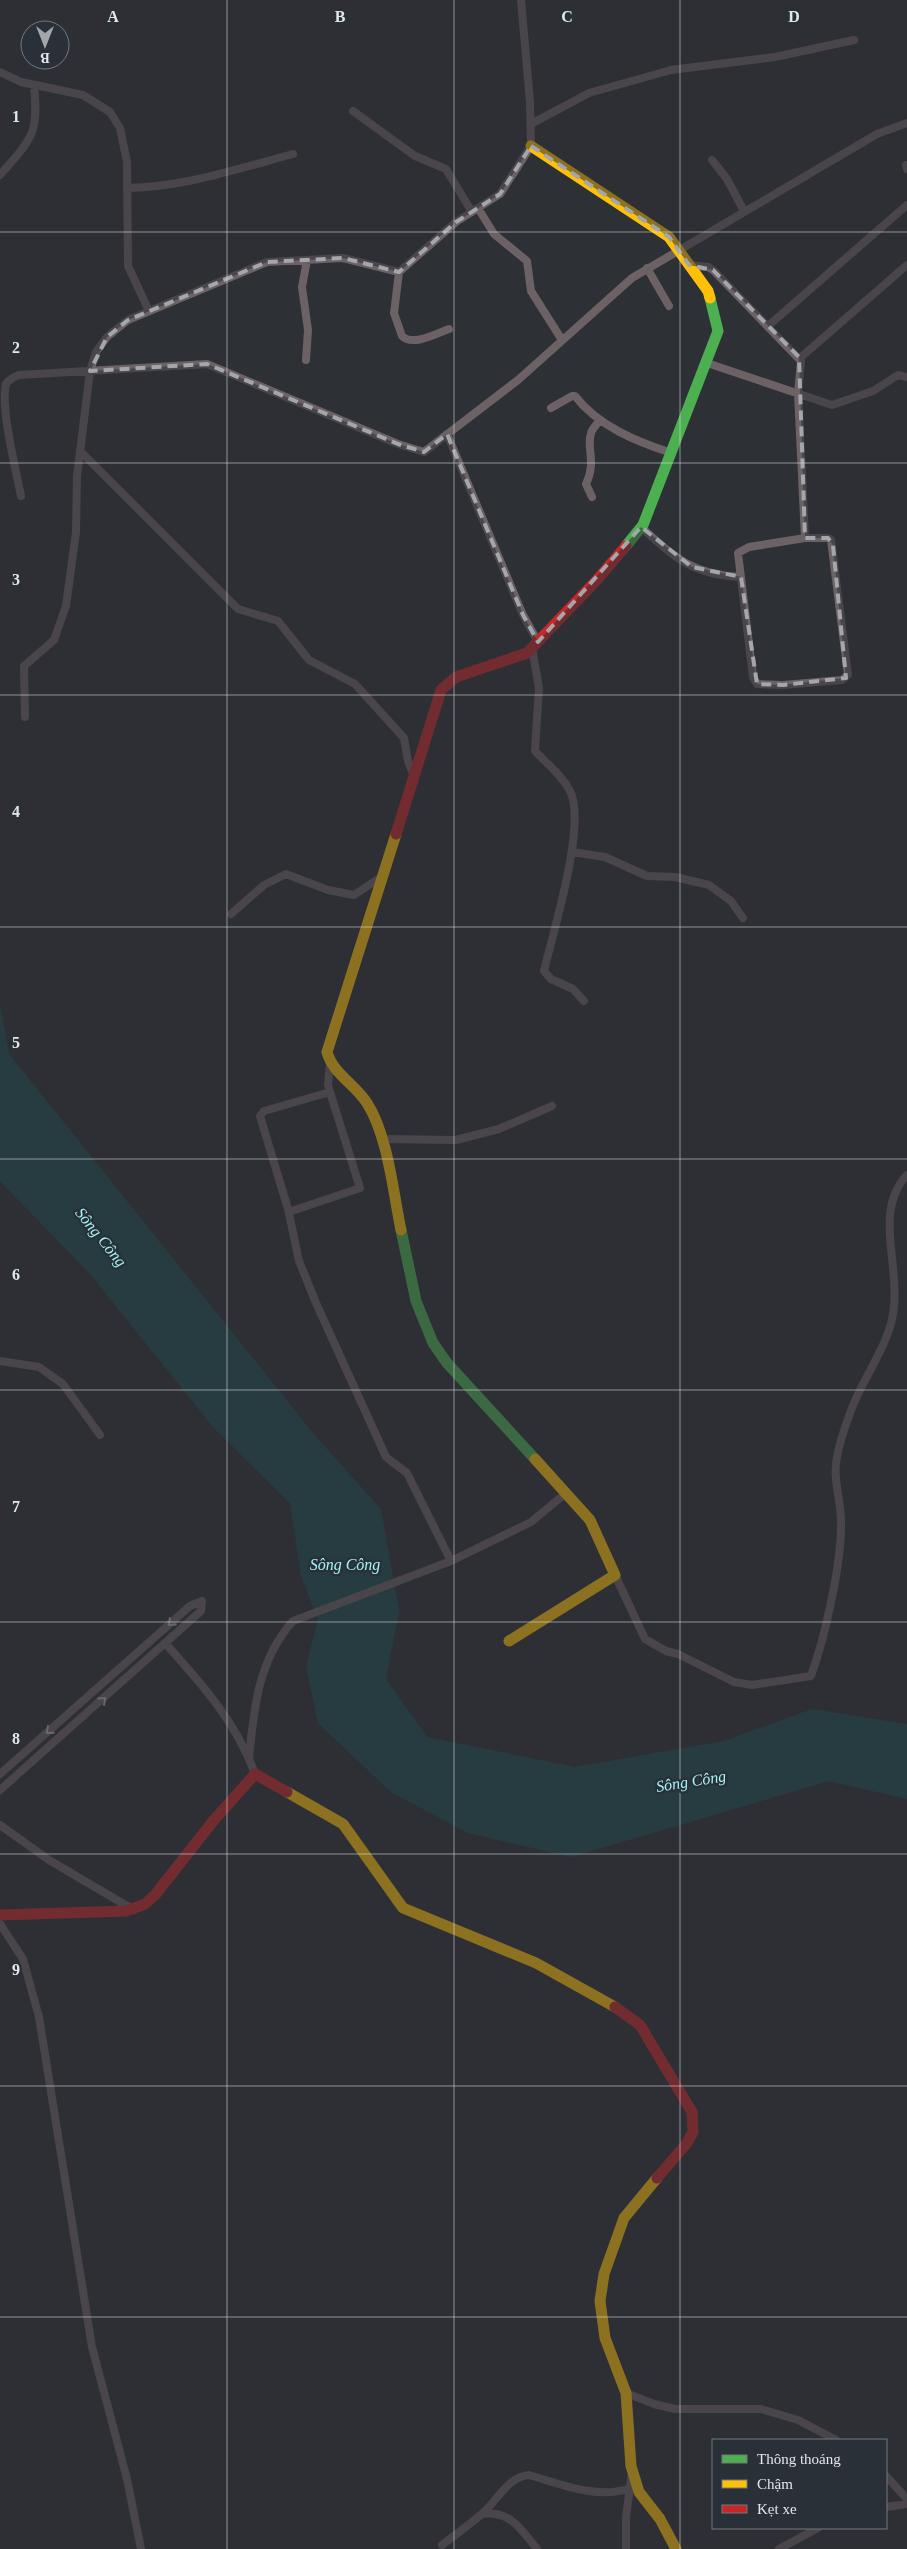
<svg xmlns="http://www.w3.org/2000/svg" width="907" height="2549" font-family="Georgia,serif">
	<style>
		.water { fill: #204c4e }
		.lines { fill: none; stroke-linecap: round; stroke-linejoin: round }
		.street { stroke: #6c6165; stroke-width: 8 }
		.fast { stroke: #4caf50; stroke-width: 11 }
		.slow { stroke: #ffc107; stroke-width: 11 }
		.jam { stroke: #c62828; stroke-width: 11 }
		.oneway { stroke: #adabaf }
		.marked { fill: none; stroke: #a3a7ac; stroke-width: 4; stroke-dasharray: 10 6; stroke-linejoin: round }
		.grid { fill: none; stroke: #e3e7ec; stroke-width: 1; stroke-opacity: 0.55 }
		.labels { text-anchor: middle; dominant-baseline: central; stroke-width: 5; stroke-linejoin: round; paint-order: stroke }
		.water-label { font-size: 16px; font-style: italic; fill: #a0f5f8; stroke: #2a3037 }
		.grid-label { font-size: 16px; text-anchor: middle; font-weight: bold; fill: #e3e7ec; stroke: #2a3037; stroke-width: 5; stroke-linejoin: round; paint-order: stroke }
	</style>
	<rect width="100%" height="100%" fill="#2d3034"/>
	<path class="water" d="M0,1003L9,1054L317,1438L381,1509L399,1610L386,1679L427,1737L575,1767L724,1741L812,1709L907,1724V1799L829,1781L571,1857L468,1833L391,1792L318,1723L306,1666L318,1619L301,1576L290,1503L212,1426L91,1275L0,1181Z"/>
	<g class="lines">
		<path class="street" d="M0,72L21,82L83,95L110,112L120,128L127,162L128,266L149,311
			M353,111L415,156L446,169L472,212
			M531,124L589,93L671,70L775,57L854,40
			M712,160L727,179L744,211
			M906,165L907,169
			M0,175C32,138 39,135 34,85
			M127,188C184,187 237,169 293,154
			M478,208L494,234L527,261L531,291L562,340
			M689,265L708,267L713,270L801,361L798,393L805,538
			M647,268L669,306
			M399,272L394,313L402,336C413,347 437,333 449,329
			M768,326L907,205
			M800,358L907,265
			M306,360L308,330L302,287L307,260
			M707,363L832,405L873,391L898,375L907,377
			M551,408L572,396H575C598,426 637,442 672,453
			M447,434L523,615L538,642
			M80,451L238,609L278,621L309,660L355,684L404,738L408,761L414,776
			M21,496C16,471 0,406 6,384C9,379 14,377 19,375L207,364L398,444L424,452L518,380L632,278L877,134L907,123
			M592,497L586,484C597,461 586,449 591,433C592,429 597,424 600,420
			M641,527C675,558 693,575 741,577
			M805,538H828L831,540L848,675L842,680L783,685L757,684L753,677L738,553L749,547Z
			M532,648L539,688L535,751C547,764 562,775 570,791C587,824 553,932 544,971L551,979L573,989L584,1001
			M25,717L24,666L54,640L66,606L76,532L77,476L90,371L96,352L107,337L128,320L267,262L343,258L399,272L456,222L500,194L531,146L530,102L521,0
			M572,852L605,857L647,876L675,877L709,885L731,901L743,918
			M231,914L264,885L286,874L328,890L354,895L381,877
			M330,1063L328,1085L330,1092L264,1111L260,1116L288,1209L299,1261L316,1303L386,1457L407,1473L451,1561L531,1522L566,1493
			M382,1139L456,1140L499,1129L552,1106
			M289,1212L360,1188L330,1092
			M0,1361L39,1367L63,1384L100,1435
			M615,1575L645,1639L666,1651L678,1654L734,1682L752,1685L811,1676C825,1637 841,1566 841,1525C842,1502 832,1480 837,1457C841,1436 852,1405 862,1386C875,1360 892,1335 894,1306C899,1262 874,1210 907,1175
			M165,1643C201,1683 237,1723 255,1774
			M249,1758C254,1708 258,1660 293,1621L451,1561
			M0,1774L190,1606L202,1601L201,1611L0,1790
			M0,1825L49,1860L134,1910
			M0,1924L23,1959L39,2017L92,2347L127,2479L141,2549
			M626,2393L654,2404L675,2409H761L798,2420L836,2440
			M886,2476L907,2499
			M886,2507L907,2504
			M482,2514C510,2510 521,2529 537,2549
			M442,2545C456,2534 471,2524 485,2511C499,2498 508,2477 529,2475C561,2484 595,2499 628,2489
			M626,2549V2517L632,2472
			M779,2549L818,2528"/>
		<path class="fast" d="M626,546L643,525L718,331L710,298
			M401,1230L416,1301L433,1343L447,1363L535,1459"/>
		<path class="slow" d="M531,146L669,237L708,291L710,298
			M396,834L327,1052C333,1074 355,1084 367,1103C388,1136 393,1192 401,1230
			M509,1641L615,1575L590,1520L535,1459
			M287,1792L343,1824L403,1908L536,1963L615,2007
			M657,2178L624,2218L604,2274L600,2301L605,2338L626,2393L631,2466L639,2492L660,2519L676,2549"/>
		<path class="jam" d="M396,834L441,690L456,677L527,653L596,581L626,546
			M0,1915L126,1911L145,1904L155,1895L214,1820L255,1774L287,1792
			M615,2007L640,2025L692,2112L693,2132L687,2143L657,2178"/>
	</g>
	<defs><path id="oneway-chevron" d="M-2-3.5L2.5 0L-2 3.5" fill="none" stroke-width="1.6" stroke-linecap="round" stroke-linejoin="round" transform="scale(1.25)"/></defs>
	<g class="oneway">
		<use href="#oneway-chevron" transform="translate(171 1623) rotate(138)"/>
		<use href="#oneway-chevron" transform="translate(103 1700) rotate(-42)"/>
		<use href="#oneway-chevron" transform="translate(49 1731) rotate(139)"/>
	</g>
	<path d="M0 0H907V2549H0ZM531,146L669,237L689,265L713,270L799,357L805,538H828L833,545L846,678L783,685L757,684L741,577L692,567L641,527L538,642L523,615L447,434L424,452L398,444L207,364L90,371L107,337L128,320L267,262L343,258L399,272L456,222L500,194Z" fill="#2d3034" fill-opacity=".55" fill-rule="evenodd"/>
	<path class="marked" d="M531,146L669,237L689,265L713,270L799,357L805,538H828L833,545L846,678L783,685L757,684L741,577L692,567L641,527L538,642L523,615L447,434L424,452L398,444L207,364L90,371L107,337L128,320L267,262L343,258L399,272L456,222L500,194Z"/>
	<path class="grid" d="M227,0V2549M454,0V2549M680,0V2549M0,232H907M0,463H907M0,695H907M0,927H907M0,1159H907M0,1390H907M0,1622H907M0,1854H907M0,2086H907M0,2317H907"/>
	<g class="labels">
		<g class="water-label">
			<text transform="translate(101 1237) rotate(51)">Sông Công</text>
			<text x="345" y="1564">Sông Công</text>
			<text transform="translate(691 1781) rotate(-9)">Sông Công</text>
		</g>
	</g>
	<g class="grid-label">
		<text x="113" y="22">A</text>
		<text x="340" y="22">B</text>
		<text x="567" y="22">C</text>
		<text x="794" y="22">D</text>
		<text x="16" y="122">1</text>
		<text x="16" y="353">2</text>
		<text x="16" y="585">3</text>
		<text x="16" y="817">4</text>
		<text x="16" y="1048">5</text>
		<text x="16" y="1280">6</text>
		<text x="16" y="1512">7</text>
		<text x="16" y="1744">8</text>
		<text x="16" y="1975">9</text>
	</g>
	<rect x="712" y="2439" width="175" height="90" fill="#2a3037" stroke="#74797f"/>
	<rect x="722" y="2455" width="25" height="8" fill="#4caf50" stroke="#74797f"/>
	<text x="757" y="2464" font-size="15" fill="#e3e7ec">Thông thoáng</text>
	<rect x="722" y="2480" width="25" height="8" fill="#ffc107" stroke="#74797f"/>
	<text x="757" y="2489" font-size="15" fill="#e3e7ec">Chậm</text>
	<rect x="722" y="2505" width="25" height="8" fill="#c62828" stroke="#74797f"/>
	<text x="757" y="2514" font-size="15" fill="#e3e7ec">Kẹt xe</text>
	<g transform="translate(45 45) rotate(180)"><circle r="24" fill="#2a3037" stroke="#74797f"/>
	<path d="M0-4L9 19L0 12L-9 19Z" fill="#a3a7ac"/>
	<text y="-8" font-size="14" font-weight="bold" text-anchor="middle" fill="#e3e7ec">B</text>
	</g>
</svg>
